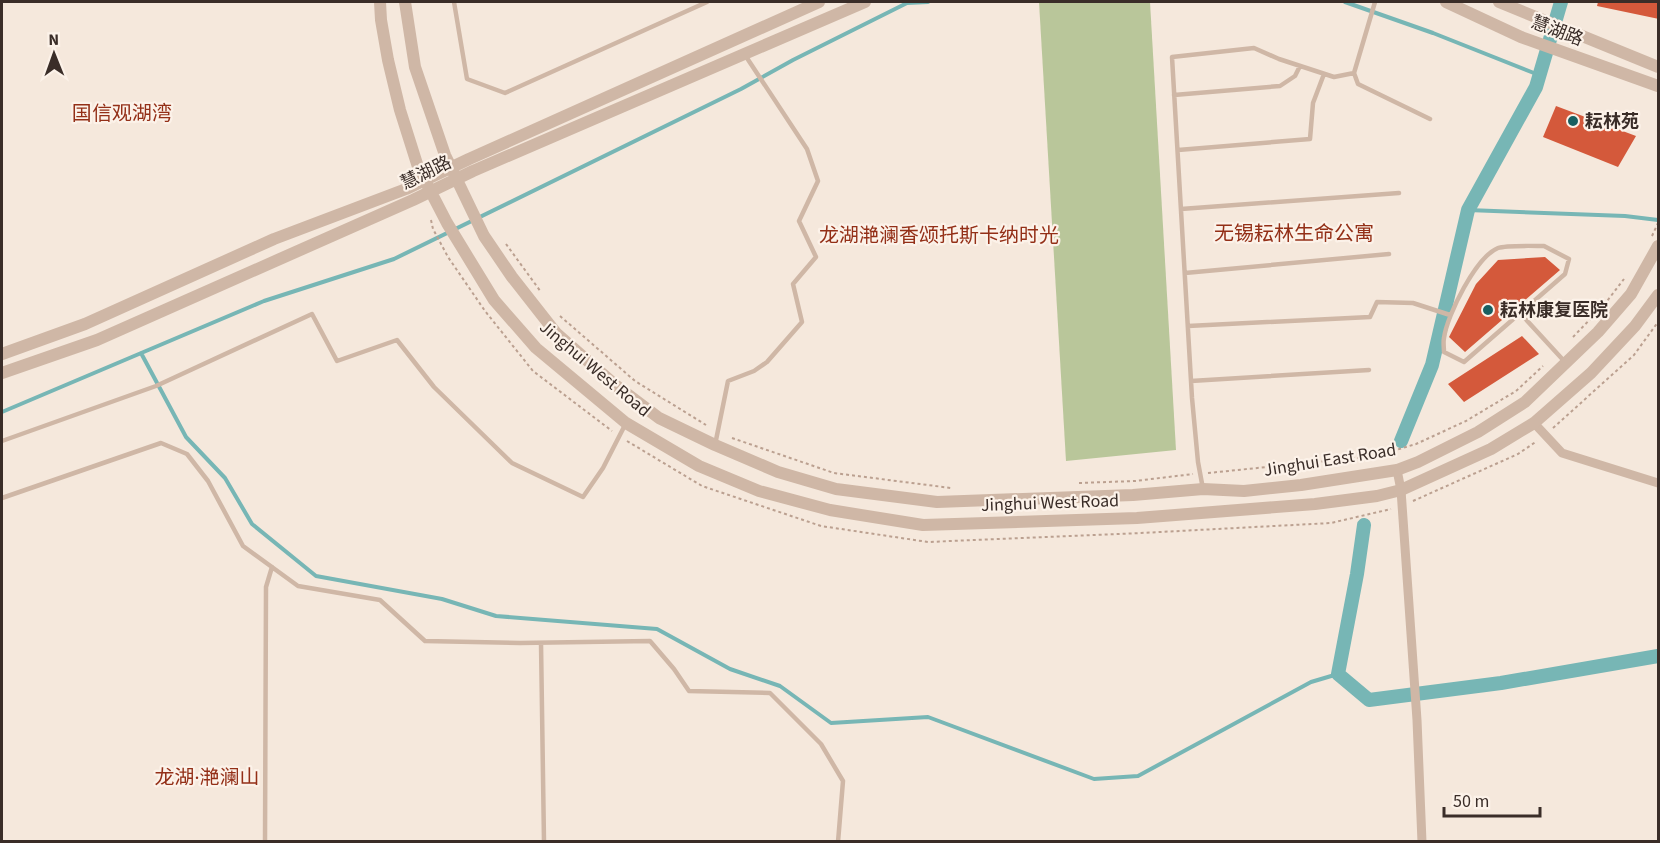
<svg xmlns="http://www.w3.org/2000/svg" width="1660" height="843" font-family="'Source Sans 3','Noto Sans SC',sans-serif">
	<style>
		.green { fill: #b9c69a }
		.lines { fill: none; stroke-linecap: round; stroke-linejoin: round }
		.stream { stroke: #77b6b5; stroke-width: 4 }
		.canal { stroke: #77b6b5; stroke-width: 14 }
		.building { fill: #d4593b }
		.path { stroke: #bba090; stroke-width: 2; stroke-dasharray: 3 3; stroke-linecap: butt }
		.service { stroke: #cfb7a6; stroke-width: 4.5 }
		.minor { stroke: #cfb7a6; stroke-width: 9 }
		.tertiary { stroke: #cfb7a6; stroke-width: 12 }
		.poi-dot { fill: #185f61; stroke: #fcf2e9; stroke-width: 2 }
		.labels { text-anchor: middle; dominant-baseline: central; stroke-width: 4.5; stroke-linejoin: round; paint-order: stroke }
		.street-label { font-size: 18px; fill: #3a2d28; stroke: #fcf2e9 }
		.poi-label { font-size: 18px; font-weight: bold; fill: #3a2d28; stroke: #fcf2e9; text-anchor: start }
		.neighbourhood-label { font-size: 20px; fill: #932f17; stroke: #fcf2e9 }
	</style>
	<rect width="100%" height="100%" fill="#f5e8dc"/>
	<path class="green" d="M1039,2H1150L1176,450L1066,461Z"/>
	<g class="lines">
		<path class="stream" d="M1345,2L1433,33L1539,75
			M1468,210L1625,216L1658,220
			M141,353L186,437L225,478L252,524L316,576L442,599L496,616L657,629L730,669L780,686L831,723L928,717L1094,779L1138,776L1311,682L1338,674
			M2,412L264,301L394,259L741,89L793,60L907,3L928,2"/>
		<path class="canal" d="M1401,441L1432,365L1468,210L1536,87L1561,2
			M1364,525L1357,574L1338,674L1369,700L1501,683L1658,656"/>
	</g>
	<path class="building" d="M1598,2H1659V19L1597,6Z
		M1556,106L1636,136L1618,167L1543,137Z
		M1545,257L1560,270L1465,352L1449,337L1476,284L1498,260Z
		M1522,336L1539,354L1464,402L1448,384Z"/>
	<g class="lines">
		<path class="path" d="M431,220L433,229L448,257L485,311L533,371L612,431
			M1652,236L1658,223
			M506,244L541,292
			M1604,305L1624,279
			M560,316L635,381L706,425
			M1573,337L1598,311
			M1553,428L1634,355L1658,322
			M732,438L834,473L951,488
			M627,441L702,486L821,526L928,542L1141,533L1331,523L1391,509
			M1208,473L1376,456L1416,444L1466,421L1516,391L1543,366
			M1079,483L1135,481L1193,474
			M1413,501L1518,454L1537,441"/>
		<path class="service" d="M454,2L467,79L505,93L707,2
			M1354,73L1358,84L1430,119
			M1174,95L1280,86L1295,76L1300,66
			M1178,150L1310,139L1313,103L1324,74
			M1181,209L1399,193
			M1544,246L1569,259L1565,274L1464,362L1444,352C1444,348 1443,343 1444,338C1447,315 1476,257 1498,248C1506,245 1534,246 1544,246Z
			M1185,273L1389,254
			M1520,313L1565,362
			M1188,326L1370,317L1377,302L1413,303L1450,315
			M1191,381L1369,370
			M2,441L156,386L312,314L337,361L397,340L434,387L512,463L583,497L603,468L625,425
			M715,445L728,381L754,371L767,362L802,322L793,284L816,257L799,221L818,181L807,149L745,55
			M1203,489L1198,462L1192,398L1172,57L1254,48L1279,59L1334,77L1354,73L1375,2
			M2,498L161,443L187,454L208,481L243,546L298,586L380,600L425,641L520,643L650,641L674,669L689,691L770,693L821,744L843,781L838,842
			M541,643L544,842
			M265,842L266,587L272,567"/>
		<path class="minor" d="M1534,423L1562,453L1658,483
			M1397,470L1401,490L1417,720L1422,842"/>
		<path class="tertiary" d="M380,2L381,20L388,60L400,110L418,167L447,223L494,300L536,348L626,423L699,466L759,491L830,510L923,525L1137,518L1315,504L1377,496L1401,490L1491,449L1534,423L1591,373L1635,326L1658,295
			M405,2L415,67L445,155L484,236L512,277L556,333L614,384L659,418L715,445L778,472L836,489L937,502L1133,495L1203,489L1244,491L1301,485L1397,470L1418,462L1478,432L1525,402L1598,332L1631,294L1658,246
			M1446,2L1521,37L1658,86
			M1499,2L1658,67
			M2,354L85,324L274,239L406,189L469,159L819,2
			M2,373L97,340L413,200L473,171L865,2"/>
	</g>
	<g class="poi-dot">
		<circle cx="1573" cy="121" r="6"/>
		<circle cx="1488" cy="310" r="6"/>
	</g>
	<g class="labels">
		<g class="street-label">
			<text transform="translate(1557 31) rotate(21)">慧湖路</text>
			<text transform="translate(426 173) rotate(-26)">慧湖路</text>
			<text transform="translate(595 369) rotate(40)">Jinghui West Road</text>
			<text transform="translate(1330 460) rotate(-9)">Jinghui East Road</text>
			<text transform="translate(1050 503) rotate(-2)">Jinghui West Road</text>
		</g>
		<g class="poi-label">
			<text x="1585" y="121">耘林苑</text>
			<text x="1500" y="310">耘林康复医院</text>
		</g>
		<g class="neighbourhood-label">
			<text x="122" y="114">国信观湖湾</text>
			<text x="1294" y="234">无锡耘林生命公寓</text>
			<text x="939" y="236">龙湖滟澜香颂托斯卡纳时光</text>
			<text x="207" y="778">龙湖·滟澜山</text>
		</g>
	</g>
	<rect width="1660" height="843" fill="none" stroke="#3a2d28" stroke-width="6"/>
	<g transform="translate(54 54) rotate(359)" stroke="#fcf2e9" stroke-width="4.5" paint-order="stroke">
	<path d="M0-4.5L10 22L0 15L-10 22Z" fill="#3a2d28"/>
	<text y="-9" font-size="16" font-weight="bold" text-anchor="middle" fill="#3a2d28">N</text>
	</g>
	<path d="M1444 807v9h96v-9" fill="none" stroke="#3a2d28" stroke-width="3"/>
	<text x="1453" y="807" font-size="18" fill="#3a2d28" stroke="#fcf2e9" stroke-width="4.5" paint-order="stroke">50 m</text>
</svg>
